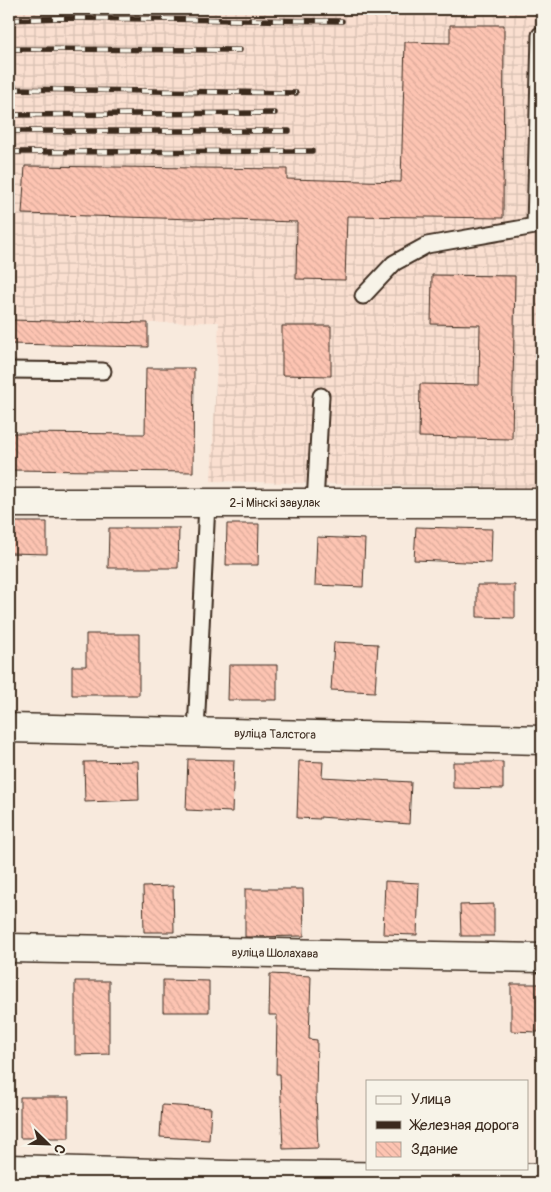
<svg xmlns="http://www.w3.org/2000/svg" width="551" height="1192" font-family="Pangolin,sans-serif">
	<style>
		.industrial { fill: url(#industrial-grid) }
		.building { fill: url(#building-back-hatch); stroke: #3b2a1e }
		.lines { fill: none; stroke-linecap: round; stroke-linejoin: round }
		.service-casing { stroke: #3b2a1e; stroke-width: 19 }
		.minor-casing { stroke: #3b2a1e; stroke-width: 31 }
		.service { stroke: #f7f3e8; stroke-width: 15 }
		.minor { stroke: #f7f3e8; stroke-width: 28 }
		.rail-casing { stroke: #3b2a1e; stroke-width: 5.5 }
		.rail { stroke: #f7f3e8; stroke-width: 4; stroke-dasharray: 11; stroke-linecap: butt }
		.labels { text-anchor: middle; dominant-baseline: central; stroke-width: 4.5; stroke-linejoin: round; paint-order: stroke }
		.street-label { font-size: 12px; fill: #3b2a1e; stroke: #f7f3e8 }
	</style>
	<defs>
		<pattern id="industrial-grid" width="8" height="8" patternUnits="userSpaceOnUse" patternTransform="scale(1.25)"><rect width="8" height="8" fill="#fadfd0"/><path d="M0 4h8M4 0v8" fill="none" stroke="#d7c0b2"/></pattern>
		<pattern id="building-back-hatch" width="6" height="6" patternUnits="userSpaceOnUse" patternTransform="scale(1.25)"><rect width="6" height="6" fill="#fdc4b2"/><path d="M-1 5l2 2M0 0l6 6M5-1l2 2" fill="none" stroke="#daa999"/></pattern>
	</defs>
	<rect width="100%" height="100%" fill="#f8eadd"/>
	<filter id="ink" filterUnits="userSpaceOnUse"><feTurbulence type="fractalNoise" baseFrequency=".02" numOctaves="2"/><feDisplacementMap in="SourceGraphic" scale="10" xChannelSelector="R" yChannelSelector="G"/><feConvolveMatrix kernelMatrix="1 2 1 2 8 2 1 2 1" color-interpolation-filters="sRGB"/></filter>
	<g filter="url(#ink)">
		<path class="industrial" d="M9,9H542V489L211,481L219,322L148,323L9,320Z"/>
		<path class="building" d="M450,25H504L503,218L347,216L345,280L296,279L297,222L22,214L25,166L287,169V179L401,182L405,42L450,43Z
			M432,275L515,276L512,439L419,437L420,384L479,385L480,325L431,324Z
			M9,320L148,323V347L9,344Z
			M282,326H331V376L282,375Z
			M146,368H194L193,472L9,470V433L145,434Z
			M9,522H47V554L9,553Z
			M227,524H259L258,565H226Z
			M416,527L492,529L491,563L414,560Z
			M109,528H179L178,568H108Z
			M317,537L365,539L363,587L315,585Z
			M477,585H515V618L477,617Z
			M86,634H139V695H72V666H86Z
			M334,642L378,644L375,692L331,690Z
			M229,665H277V700H228Z
			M188,759L234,760L232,812L186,810Z
			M138,761L139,800L85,802L84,762Z
			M299,761L323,762L322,777L411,782L409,824L320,817V819L297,818Z
			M453,762H503V789L453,788Z
			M385,881L419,883L417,935L383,934Z
			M173,886L174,932H144L143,887Z
			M245,889H303L304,936L245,937Z
			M494,904V936H461L460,905Z
			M270,974L311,976L309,1039L317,1040L316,1095L318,1148L283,1149L280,1074H276L277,1015H269Z
			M163,980L209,981V1012H163Z
			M75,981H109V1054L75,1055Z
			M511,984H539L538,1032L511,1031Z
			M20,1097H69V1138H20Z
			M162,1105L211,1108L209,1140L160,1137Z"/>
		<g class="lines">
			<g class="service-casing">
				<path id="service" d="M535,226L540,35H542
					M363,296L394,263L427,245L535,226H542
					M9,370L103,371
					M315,503L321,396
					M196,732L207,503"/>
			</g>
			<g class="minor-casing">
				<g id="minor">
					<path id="s1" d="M9,503H542"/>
					<path id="s2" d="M9,728L542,740"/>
					<path id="s3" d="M9,948L542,958"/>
					<path d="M9,1169L229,1175L542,1178"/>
				</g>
			</g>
			<use href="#service" class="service"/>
			<use href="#minor" class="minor"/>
			<g class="rail-casing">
				<path id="rail" d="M9,20L60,18L342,21
					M9,49L240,50
					M9,89L296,93
					M9,115L275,113
					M9,131H289
					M9,152L312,151"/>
			</g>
			<use href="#rail" class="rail"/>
		</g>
	</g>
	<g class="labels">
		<g class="street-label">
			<text stroke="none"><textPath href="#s1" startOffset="266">2-і Мінскі завулак</textPath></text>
			<text stroke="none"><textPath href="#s2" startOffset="266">вуліца Талстога</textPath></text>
			<text stroke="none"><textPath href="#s3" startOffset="266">вуліца Шолахава</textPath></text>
		</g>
	</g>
	<rect width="551" height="1192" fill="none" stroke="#f7f3e8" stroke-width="30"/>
	<rect x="15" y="15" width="521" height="1162" fill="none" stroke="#3b2a1e" stroke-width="2" filter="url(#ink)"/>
	<rect x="366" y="1080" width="162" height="90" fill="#f7f3e8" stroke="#aca397"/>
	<rect x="376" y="1096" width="25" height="8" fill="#f7f3e8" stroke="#aca397"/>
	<text x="411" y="1104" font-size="15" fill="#3b2a1e">Улица</text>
	<rect x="376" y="1121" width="25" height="8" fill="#3b2a1e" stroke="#aca397"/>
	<text x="411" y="1130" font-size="15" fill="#3b2a1e">Железная дорога</text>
	<rect x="376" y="1142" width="25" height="15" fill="url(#building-back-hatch)" stroke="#aca397"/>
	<text x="411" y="1154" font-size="15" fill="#3b2a1e">Здание</text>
	<g transform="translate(48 1144) rotate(113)" stroke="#f7f3e8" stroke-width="4" paint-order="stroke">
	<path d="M0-4L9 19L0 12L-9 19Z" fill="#3b2a1e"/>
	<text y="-8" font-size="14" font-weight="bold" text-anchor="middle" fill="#3b2a1e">С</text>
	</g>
</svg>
